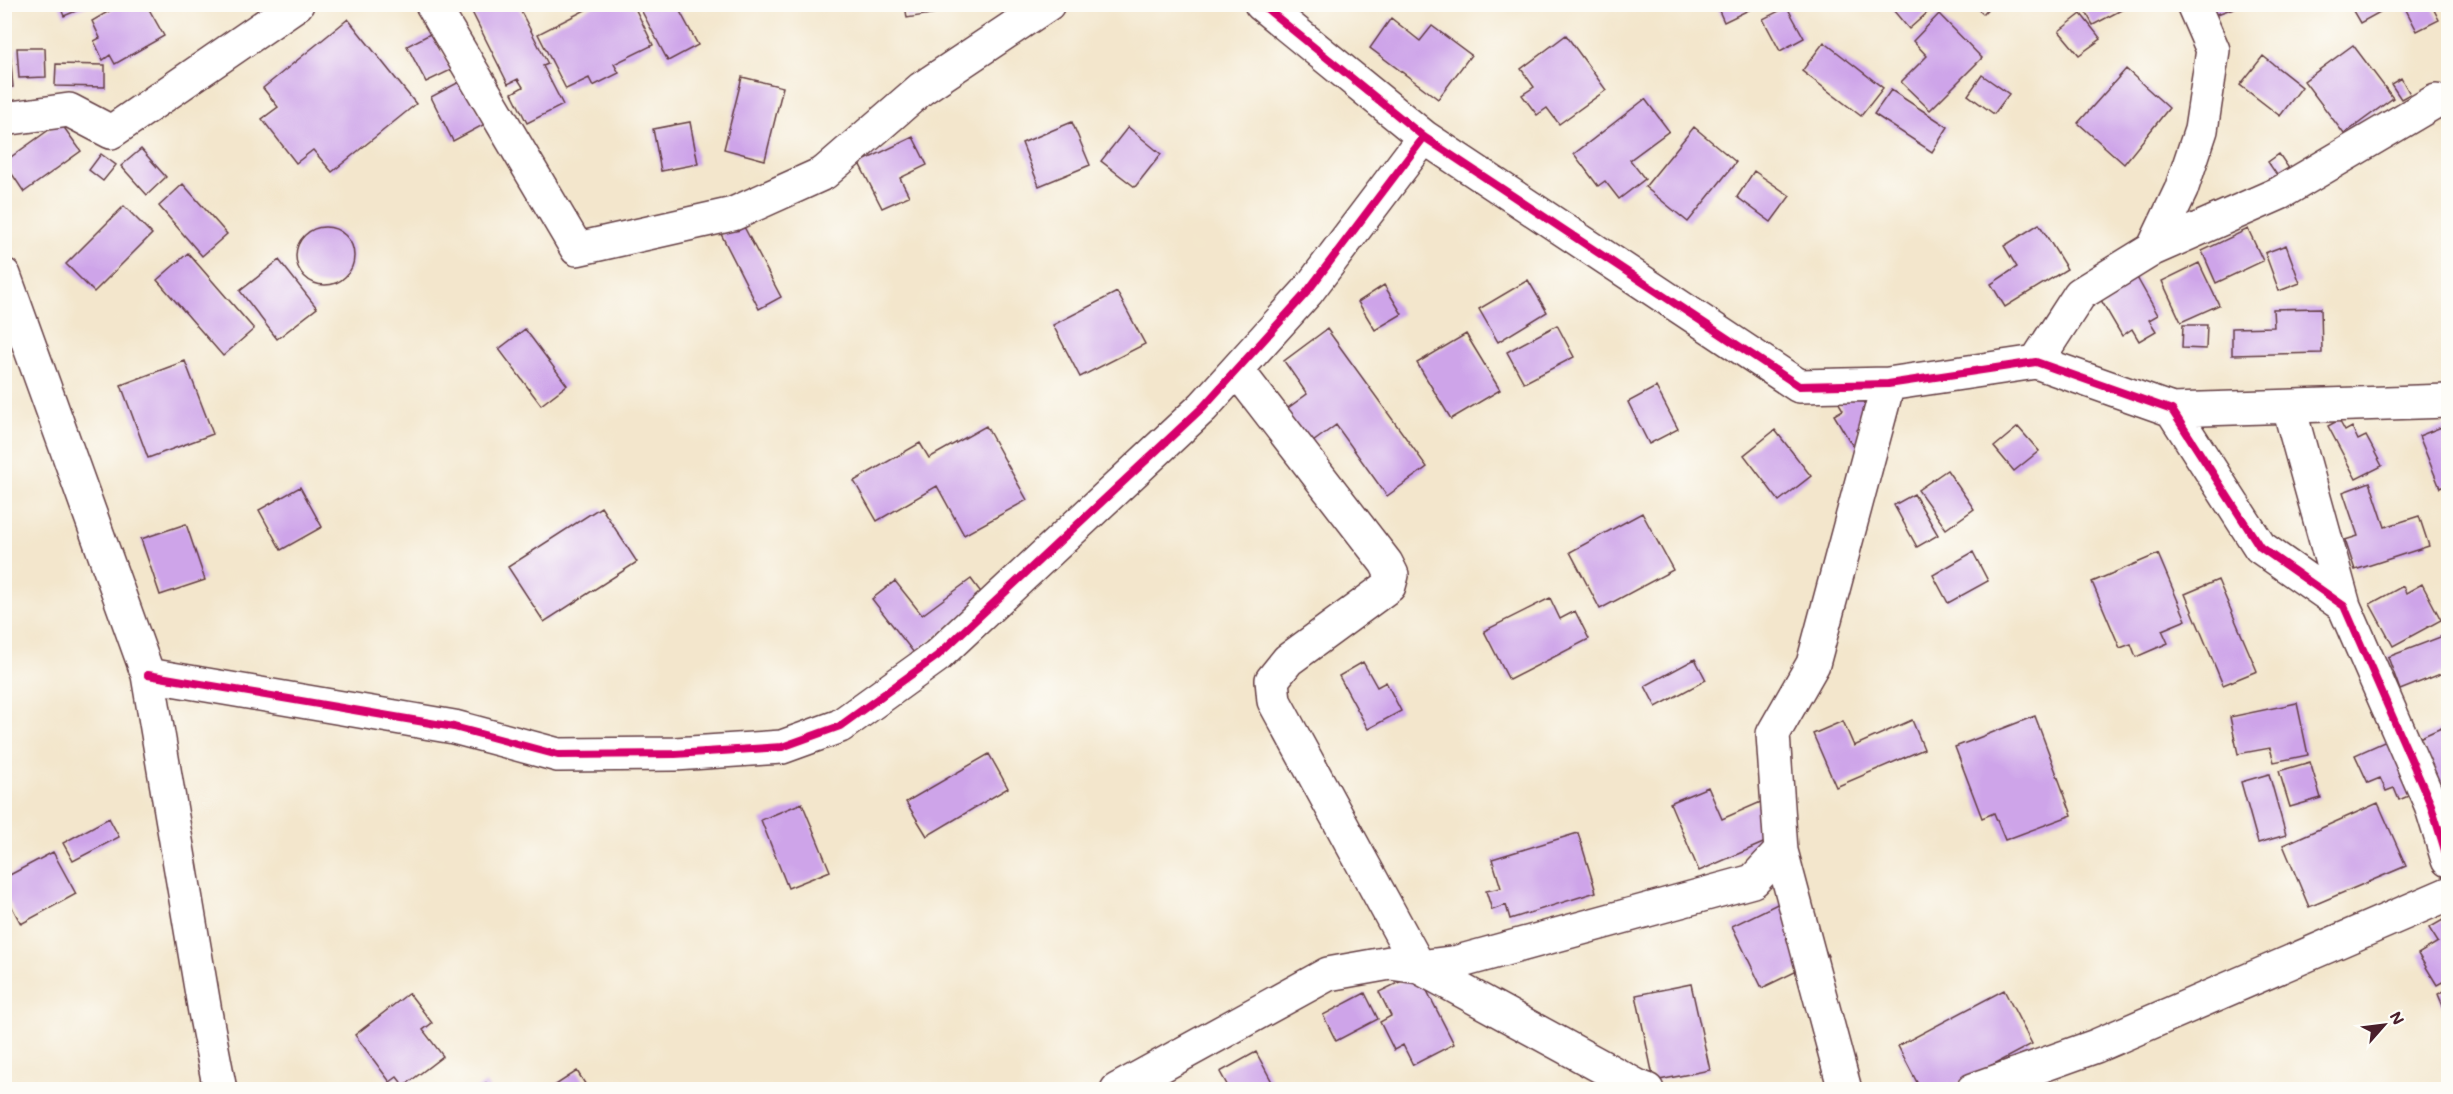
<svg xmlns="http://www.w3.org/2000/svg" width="2453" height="1094" font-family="Mali,sans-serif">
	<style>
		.building { fill: #cea4e9 }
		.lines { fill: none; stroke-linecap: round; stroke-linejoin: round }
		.minor-casing { stroke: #633d43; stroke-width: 36 }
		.minor { stroke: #fff; stroke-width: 33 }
		.cycleway-casing { stroke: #fdfcf7; stroke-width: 11 }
		.cycleway { stroke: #d6006c; stroke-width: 8 }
	</style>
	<rect width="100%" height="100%" fill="#fdfcf7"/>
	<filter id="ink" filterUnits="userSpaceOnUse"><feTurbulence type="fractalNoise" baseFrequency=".0167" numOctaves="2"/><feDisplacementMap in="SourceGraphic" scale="12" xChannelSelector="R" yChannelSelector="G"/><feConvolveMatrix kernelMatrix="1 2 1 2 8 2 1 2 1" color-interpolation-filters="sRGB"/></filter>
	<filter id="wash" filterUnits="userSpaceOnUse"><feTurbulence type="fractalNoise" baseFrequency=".008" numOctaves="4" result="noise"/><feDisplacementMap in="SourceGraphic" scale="24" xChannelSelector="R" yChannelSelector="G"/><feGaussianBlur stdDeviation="1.35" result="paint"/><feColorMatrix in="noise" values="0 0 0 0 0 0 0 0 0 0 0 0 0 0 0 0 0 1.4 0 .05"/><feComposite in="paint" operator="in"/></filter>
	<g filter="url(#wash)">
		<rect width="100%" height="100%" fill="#f3e6cc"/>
		<g id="blocks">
			<path class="building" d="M59,4H90V5L64,16Z
				M121,4H146L164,36L115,64L110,55L103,60L94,41L100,38L92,21Z
				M468,4H496L498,9L507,4H517L548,64L543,66L563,105L527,123L512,93L523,87L518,79L508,84Z
				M597,4H633L653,45L614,64L619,73L593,86L589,78L566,89L538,34Z
				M638,4H676L698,45L668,61Z
				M905,4H941L943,12L907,18Z
				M1716,4H1761L1724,22Z
				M1888,4H1948L1939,12L1935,6L1909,29Z
				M1972,4H1992L1983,14Z
				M2204,4H2242V5L2209,17Z
				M2349,4H2375L2380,12L2360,23Z
				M2403,4H2431L2439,20L2417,31Z
				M2082,5H2125L2127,7L2093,25Z
				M1787,7L1804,38L1780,51L1763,19Z
				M1939,14L1982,58L1930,110L1901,82L1927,56L1913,41Z
				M2081,14L2101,39L2079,55L2059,31Z
				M1391,18L1420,41L1432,26L1471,55L1438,99L1370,48Z
				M348,19L416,104L332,172L313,150L296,163L262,119L278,107L263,88Z
				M432,33L451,70L426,82L407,46Z
				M1566,35L1606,90L1559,124L1547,108L1537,115L1522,95L1534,87L1521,69Z
				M1824,42L1883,88L1861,116L1802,71Z
				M2353,45L2393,98L2344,134L2304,81Z
				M17,48H45L46,77L19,78Z
				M10,51L13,87L4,88V52Z
				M2263,56L2302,87L2280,116L2240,85Z
				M56,64L105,65V87L55,86Z
				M2126,69L2169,108L2124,164L2078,123Z
				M1982,75L2009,94L1994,114L1968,95Z
				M742,77L783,87L765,160L724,149Z
				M2401,78L2410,94L2401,99L2391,84Z
				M463,80L485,124L453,141L431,97Z
				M1891,90L1948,127L1932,152L1874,114Z
				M1645,99L1669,131L1630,160L1645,179L1619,199L1605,181L1598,186L1574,154Z
				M60,122L81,151L24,192L4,162Z
				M690,122L698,164L661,171L653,129Z
				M1072,122L1090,165L1039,186L1022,143Z
				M1128,127L1161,154L1135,187L1101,161Z
				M1694,127L1736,162L1688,222L1645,187Z
				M913,137L927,165L900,178L909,196L882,208L859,163Z
				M141,149L166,177L147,195L121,166Z
				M101,154L116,165L103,181L89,170Z
				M2279,154L2290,170L2279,178L2268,162Z
				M1754,171L1790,196L1771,222L1737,197Z
				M183,184L227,234L202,256L159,206Z
				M124,206L152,234L94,292L66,264Z
				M742,223L781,297L759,309L721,234Z
				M2039,224L2067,269L2005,307L1991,284L2017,267L2004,246Z
				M296 256a29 29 0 1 1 58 0a29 29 0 1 1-58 0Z
				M2248,229L2263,261L2216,283L2202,251Z
				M2286,245L2300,283L2279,291L2265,253Z
				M188,253L254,329L223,356L157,280Z
				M279,260L317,308L277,339L240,291Z
				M2199,263L2219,305L2181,322L2162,281Z
				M2135,274L2158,315L2149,320L2156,331L2139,341L2132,329L2122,336L2098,295Z
				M1528,280L1547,312L1498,342L1479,309Z
				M1384,285L1402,314L1375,330L1358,302Z
				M1117,292L1145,344L1080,377L1053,325Z
				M2321,308L2322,353L2232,355V328L2274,327L2273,309Z
				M1557,325L1574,357L1524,383L1507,352Z
				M2183,325H2207L2206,349L2182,348Z
				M525,329L567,385L541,405L499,349Z
				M1327,329L1427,467L1387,496L1336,425L1302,450L1277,416L1307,394L1284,361Z
				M1466,334L1500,390L1451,419L1417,363Z
				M185,361L213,434L148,458L121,385Z
				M1863,384L1882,416L1857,430L1866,444L1855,450L1834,415L1843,410L1837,400Z
				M1656,387L1678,429L1649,444L1628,402Z
				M2339,420L2345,431L2352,427L2358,440L2366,436L2382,466L2356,479L2328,426Z
				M986,426L1027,500L964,535L937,486L877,521L854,481L920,443L929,458Z
				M2444,426L2448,437V484L2440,488L2419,436Z
				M2018,427L2039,451L2014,471L1994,447Z
				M1775,430L1811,476L1779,501L1744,455Z
				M1947,470L1974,509L1946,529L1918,490Z
				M2370,482L2385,527L2419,516L2429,546L2355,570L2345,540L2358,536L2343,492Z
				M300,487L322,527L281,550L259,510Z
				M1914,494L1938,535L1917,547L1894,505Z
				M601,507L637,562L544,622L508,567Z
				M1642,513L1673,570L1600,609L1570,552Z
				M186,524L205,580L160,595L141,539Z
				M1973,552L1988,581L1948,603L1933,575Z
				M2158,554L2186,620L2162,630L2168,643L2136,657L2131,644L2120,648L2092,582Z
				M971,579L986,599L914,653L872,599L895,581L922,615Z
				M2218,580L2257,671L2223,685L2185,594Z
				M2422,584L2441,620L2393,646L2370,604L2403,586L2406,593Z
				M1550,598L1560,619L1575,611L1589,639L1509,680L1484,631Z
				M2448,634V671L2400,690L2388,657Z
				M1695,659L1706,680L1656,707L1645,686Z
				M1363,662L1377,687L1386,682L1401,711L1368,729L1339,676Z
				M2297,703L2308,755L2274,762L2270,748L2238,754L2230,717Z
				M2035,716L2072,815L2005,840L1994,813L1982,818L1955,747Z
				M1912,720L1924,749L1836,787L1813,734L1843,721L1854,746Z
				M2448,725V782L2440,786L2419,738Z
				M2393,738L2413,794L2399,800L2394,788L2386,791L2380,778L2368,783L2355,755Z
				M989,754L1008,788L927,836L906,802Z
				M2310,762L2321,798L2290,807L2279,771Z
				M2269,774L2286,835L2258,843L2241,782Z
				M1708,787L1722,819L1770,798L1786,833L1699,871L1670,803Z
				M802,803L830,871L788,888L761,820Z
				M2378,803L2406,866L2309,907L2283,845Z
				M109,818L119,837L73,861L63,843Z
				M1578,833L1596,892L1510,919L1506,905L1492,910L1486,891L1501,888L1492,859Z
				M53,852L76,894L21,924L4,892V878Z
				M1798,894L1828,956L1762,988L1732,926Z
				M2448,917V979L2437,985L2418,954L2438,942L2429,928Z
				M1418,973L1454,1044L1413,1065L1403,1045L1394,1050L1380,1022L1391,1016L1379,992Z
				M1691,984L1710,1070L1654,1081L1636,995Z
				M2448,989V1018L2438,994Z
				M2004,990L2032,1044L1945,1090H1921L1898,1046Z
				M409,993L432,1023L423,1030L443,1056L404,1086L397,1077L390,1082L355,1035Z
				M1365,993L1378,1019L1336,1041L1323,1015Z
				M1256,1052L1272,1082L1257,1090H1230L1220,1072Z
				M577,1071L589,1090H548Z
				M2041,1079L2046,1090H2018Z
				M486,1083L490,1090H474Z"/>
		</g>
	</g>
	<g filter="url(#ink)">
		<use href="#blocks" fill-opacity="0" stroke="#633d43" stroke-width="1.5"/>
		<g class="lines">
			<g class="minor-casing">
				<path id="minor" d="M432,4L577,249L733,214L824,173L921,89L1048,4
					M1261,4L1424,137L1799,386L1888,384L2036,362L2172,410L2260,547L2344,606L2431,805L2448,860
					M4,119L69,110L111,132L297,4
					M2153,249L2280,193L2436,101
					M4,275L148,675L205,1012L220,1090
					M2036,362L2080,294L2153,249L2181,190L2201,130L2213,50L2193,4
					M1237,370L1386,563L1392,575L1389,586L1288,660L1272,680L1274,701L1419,967L1637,1086L1647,1090
					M2289,408L2344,606
					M2172,410L2448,401
					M148,675L454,727L558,755L675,754L782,747L840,726L937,656L1203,407L1307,292L1424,137
					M1117,1090L1328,974L1390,963L1419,967L1458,962L1753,881L1781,851
					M1845,1090L1781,851L1773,734L1813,664L1888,384
					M1973,1090L2096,1046L2448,894"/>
			</g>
			<use href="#minor" class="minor"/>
			<g class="cycleway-casing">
				<path id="cycleway" d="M1261,4L1424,137L1799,386L1888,384L2036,362L2172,410L2260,547L2344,606L2431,805L2448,860
					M148,675L454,727L558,755L675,754L782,747L840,726L937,656L1203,407L1307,292L1424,137"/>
			</g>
			<use href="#cycleway" class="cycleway"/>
		</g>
	</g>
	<rect width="2453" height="1094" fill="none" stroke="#fdfcf7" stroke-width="24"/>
	<g transform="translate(2384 1025) rotate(62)" stroke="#fdfcf7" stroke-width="4.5" paint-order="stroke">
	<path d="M0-4.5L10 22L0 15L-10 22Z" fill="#4a1f2b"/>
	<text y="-9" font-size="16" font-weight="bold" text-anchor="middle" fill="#4a1f2b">N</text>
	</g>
</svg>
